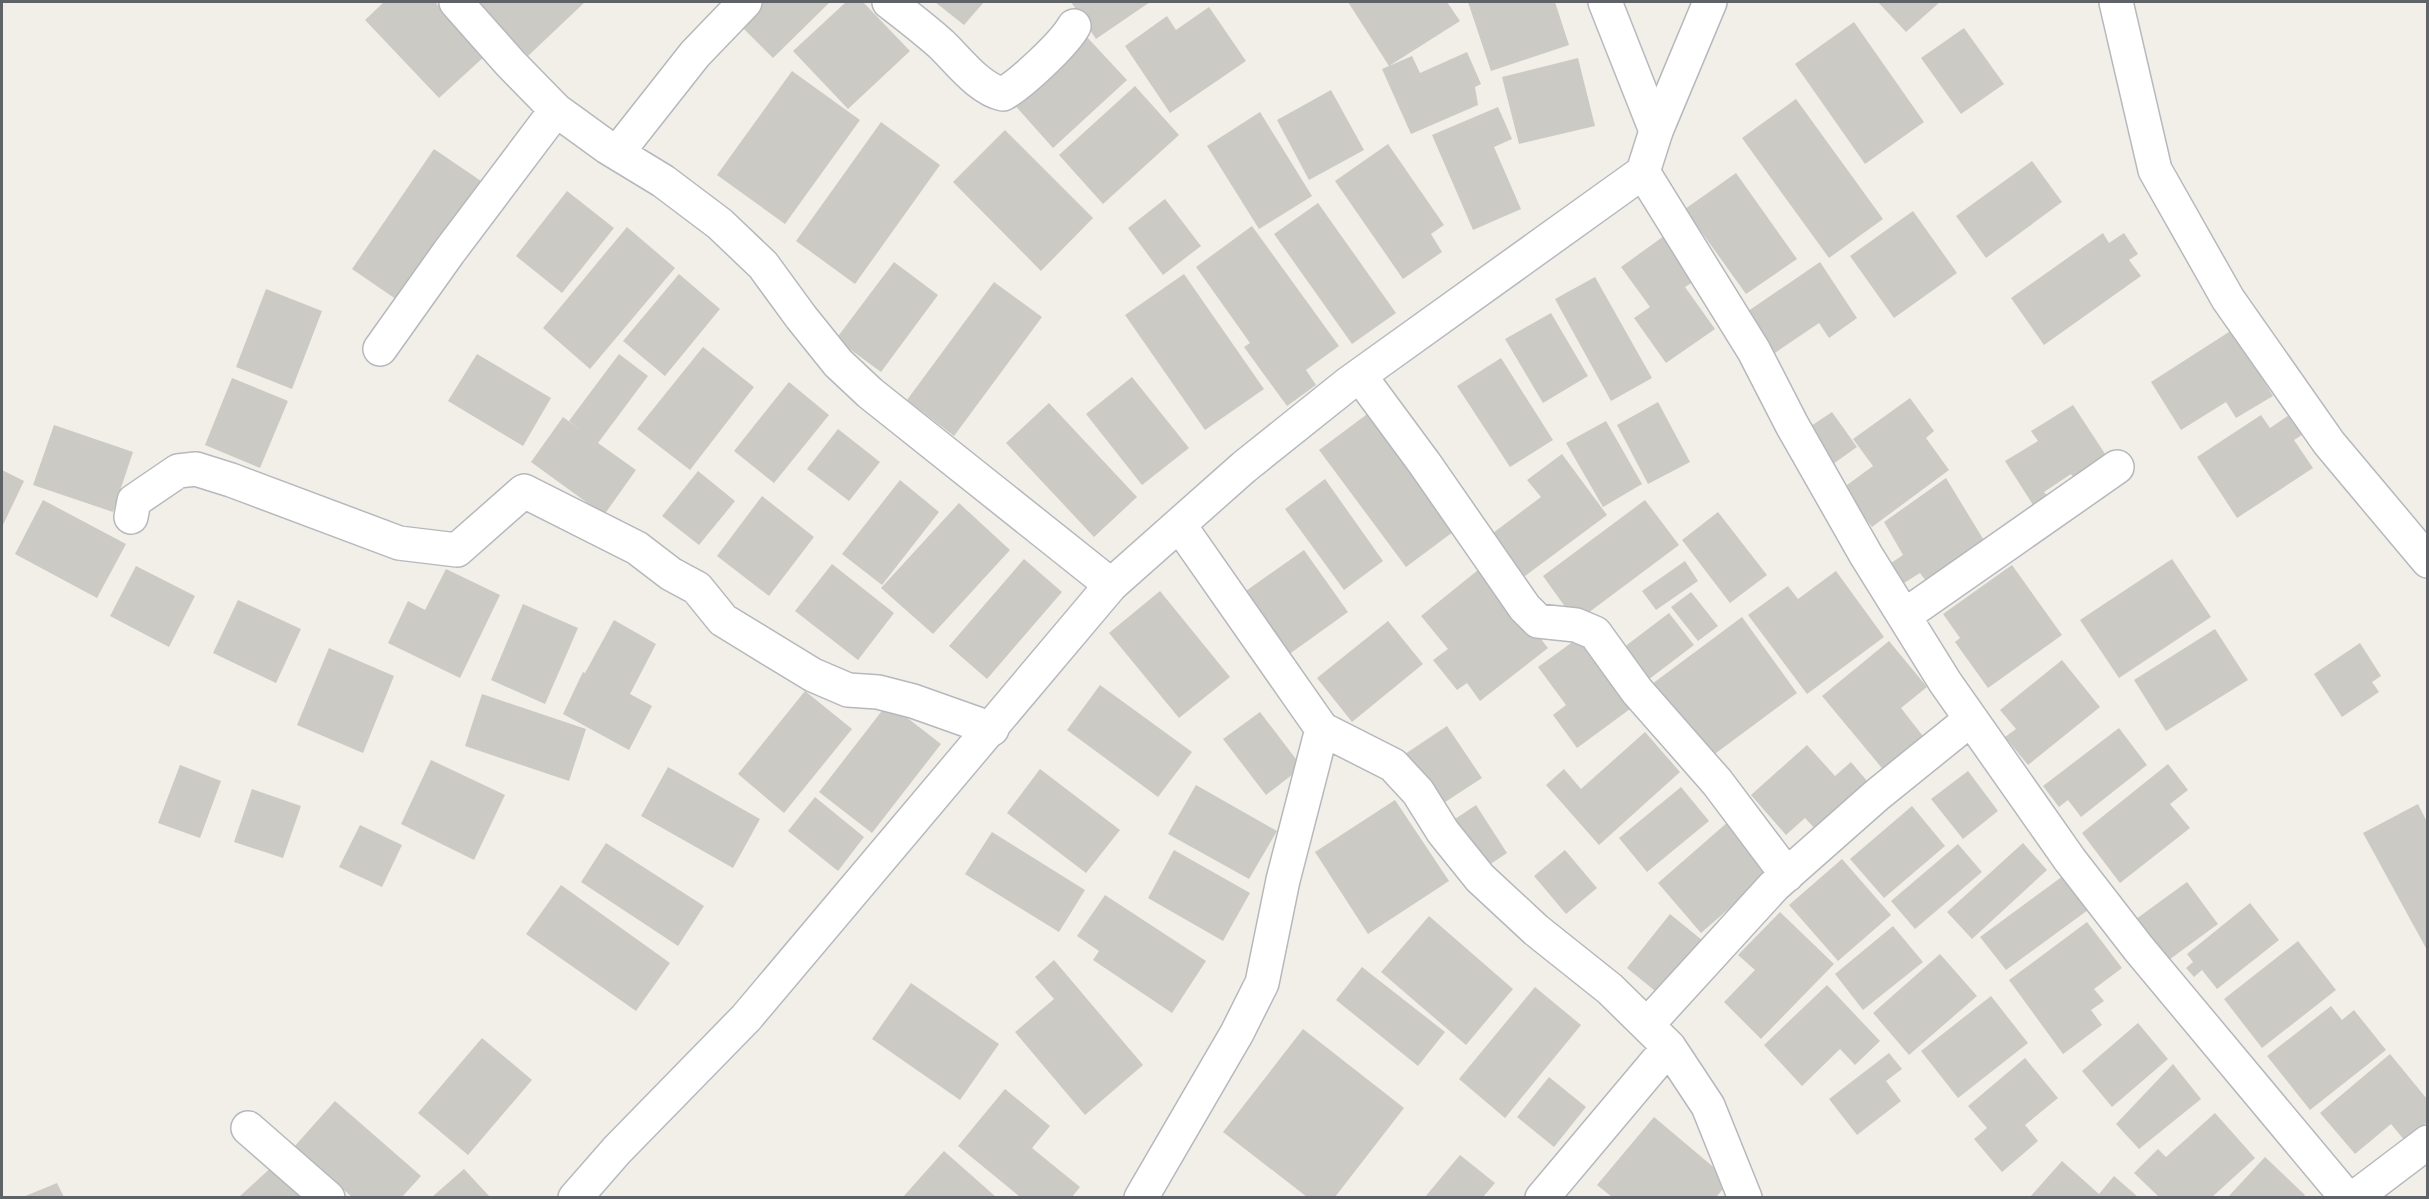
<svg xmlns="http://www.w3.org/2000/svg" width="2429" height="1199" font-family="'Source Sans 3',sans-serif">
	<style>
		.building { fill: #cccac5 }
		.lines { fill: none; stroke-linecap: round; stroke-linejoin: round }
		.street-casing { stroke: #b5b8bc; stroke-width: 36 }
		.secondary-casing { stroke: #b6babf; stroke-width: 36 }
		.street { stroke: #fff; stroke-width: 33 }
		.secondary { stroke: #fff; stroke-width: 33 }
	</style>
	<rect width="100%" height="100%" fill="#f1efe8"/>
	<path class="building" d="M384,2H435L486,55L439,98L365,20Z
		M477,2H585L528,56Z
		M750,2H830L773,58L733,18Z
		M846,2H863L910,51L848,109L793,51Z
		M935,2H984L964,25Z
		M1071,2H1150L1096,39Z
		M1348,2H1447L1460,21L1389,66Z
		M1468,2H1555L1569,45L1491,71Z
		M1878,2H1940L1906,32Z
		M1209,7L1246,61L1170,113L1125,46L1167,16L1176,30Z
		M1854,22L1924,122L1865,164L1795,64Z
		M1964,28L2004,84L1961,114L1921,58Z
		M1085,35L1127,80L1053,148L1012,102Z
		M1467,52L1481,84L1475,87L1478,105L1411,134L1382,69L1412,56L1420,73Z
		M1578,58L1595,126L1519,144L1502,77Z
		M792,71L860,120L785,224L717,175Z
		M1135,86L1179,135L1103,204L1059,155Z
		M1331,90L1364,150L1309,180L1277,120Z
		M1796,99L1883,219L1829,258L1742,138Z
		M1498,107L1512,139L1494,147L1521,209L1473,230L1432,135Z
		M1260,112L1312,196L1259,229L1207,146Z
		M881,122L940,165L855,284L796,241Z
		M1005,130L1093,218L1041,271L953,182Z
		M1388,144L1444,225L1431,234L1442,252L1403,279L1335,181Z
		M434,149L484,183L403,304L352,269Z
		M2032,161L2062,202L1986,258L1956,216Z
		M1736,173L1797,259L1746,294L1685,209Z
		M567,191L614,228L562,293L516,256Z
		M1165,199L1201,246L1163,275L1128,228Z
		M1318,203L1396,313L1352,344L1274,234Z
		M1913,211L1957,273L1894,318L1850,256Z
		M1252,226L1339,346L1306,370L1316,385L1287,406L1244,347L1250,343L1196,267Z
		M627,227L675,268L590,369L543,328Z
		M2103,233L2109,243L2124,233L2138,254L2129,260L2141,276L2044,345L2011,298Z
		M1664,236L1696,280L1685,287L1715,329L1666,363L1634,318L1650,307L1621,267Z
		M894,262L938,295L881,372L836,339Z
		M1820,262L1857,318L1829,338L1819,323L1766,359L1738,318Z
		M679,274L720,309L665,376L623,341Z
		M1184,274L1264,389L1205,430L1125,315Z
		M1595,277L1652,378L1611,401L1555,299Z
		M994,282L1042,317L954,436L907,400Z
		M266,289L322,311L292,389L236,367Z
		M1551,313L1588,376L1543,403L1505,339Z
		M2232,330L2273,396L2236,418L2226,402L2181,430L2151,382Z
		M703,347L754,387L690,470L637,429Z
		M477,354L551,398L523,446L448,401Z
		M619,354L648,376L598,443L636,470L604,515L531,462L563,417L582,431L569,421Z
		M1501,358L1553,440L1510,467L1457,386Z
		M1132,377L1189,448L1142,485L1086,414Z
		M232,378L288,401L260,468L205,445Z
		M789,382L829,415L774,483L734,451Z
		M1910,398L1934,431L1926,438L1949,470L1872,527L1843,488L1873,466L1853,439Z
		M1658,402L1690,462L1648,484L1617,425Z
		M1049,403L1137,497L1094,537L1006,443Z
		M2073,405L2111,463L2078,485L2071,474L2044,492L2049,499L2035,508L2005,461L2038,441L2031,431Z
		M1374,409L1461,526L1406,567L1319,450Z
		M1832,412L1857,447L1833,464L1808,428Z
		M2292,413L2305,433L2294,440L2313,468L2237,518L2197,457L2261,415L2270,428Z
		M1606,421L1642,484L1603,507L1566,443Z
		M54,425L133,452L113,512L33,485Z
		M838,429L880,462L849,501L807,469Z
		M1562,454L1607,515L1517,582L1485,539L1541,497L1527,480Z
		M2,470L24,481L2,527Z
		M698,471L735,501L699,545L662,516Z
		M1946,478L1988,547L1926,581L1920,573L1904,583L1891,563L1903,555L1884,522Z
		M1325,479L1383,561L1344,590L1285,509Z
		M900,480L939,512L882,585L842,554Z
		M762,496L814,537L769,596L717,556Z
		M43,500L126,544L97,598L15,554Z
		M1645,500L1679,545L1576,622L1543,576Z
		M959,503L1010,550L933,634L881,588Z
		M1718,512L1767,575L1730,603L1682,540Z
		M1304,550L1348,612L1288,655L1243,593Z
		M1024,559L1062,592L987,679L949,646Z
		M2172,559L2211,617L2119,678L2080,620Z
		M1685,561L1698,581L1656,610L1642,591Z
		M832,564L894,613L858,660L795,611Z
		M2012,565L2062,635L1988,688L1955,642L1960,638L1943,614Z
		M136,566L195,596L169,647L110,616Z
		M1483,566L1548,648L1480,701L1467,683L1457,690L1433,660L1448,649L1421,616Z
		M446,569L500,595L460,678L388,643L408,601L425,610Z
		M1836,571L1884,637L1807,694L1748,615L1788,586L1798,599Z
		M1160,591L1230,677L1179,718L1109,633Z
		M1691,592L1718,626L1698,641L1671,607Z
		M238,600L301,629L276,683L213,653Z
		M523,604L578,628L545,704L491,680Z
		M1669,613L1694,645L1644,683L1619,651Z
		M1742,617L1797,693L1708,759L1652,684Z
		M614,620L656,644L630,694L652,706L629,750L563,714L580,678L583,672L585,673Z
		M1388,621L1423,664L1352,722L1317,678Z
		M2215,629L2248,680L2166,731L2134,680Z
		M1578,638L1630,709L1577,748L1553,715L1566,705L1538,667Z
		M1889,641L1927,687L1901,708L1926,740L1886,773L1822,696Z
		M2360,643L2381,676L2372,682L2379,692L2342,717L2314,674Z
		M329,648L394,676L363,753L297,725Z
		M2062,660L2100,707L2028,765L2005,737L2016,729L2000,710Z
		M1100,685L1192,752L1158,797L1067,730Z
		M805,691L852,729L784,813L738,774Z
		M482,694L586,729L569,781L465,746Z
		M888,703L941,744L872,833L819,792Z
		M1260,712L1302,767L1266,795L1223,739Z
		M1447,726L1482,778L1436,808L1402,756Z
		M2119,728L2147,765L2081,817L2068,800L2059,807L2043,786Z
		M1645,732L1680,772L1599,845L1546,785L1564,769L1581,789Z
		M1807,745L1835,776L1851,762L1872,787L1819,833L1805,818L1786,835L1751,795Z
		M431,760L505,795L474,860L401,824Z
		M2168,764L2188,790L2170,804L2190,828L2120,883L2082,833Z
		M180,765L221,781L200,838L158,823Z
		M668,767L760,819L733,868L641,816Z
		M1040,769L1120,830L1086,873L1007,813Z
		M1968,771L1998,811L1963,839L1931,799Z
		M1196,785L1277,831L1249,879L1168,834Z
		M1681,787L1709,821L1647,872L1619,838Z
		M252,789L301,806L283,858L234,842Z
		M815,797L864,837L838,871L788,831Z
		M1395,800L1449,881L1368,934L1315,852Z
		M2418,804L2427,822V950L2363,833Z
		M1476,805L1507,853L1480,871L1449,823Z
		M1912,806L1945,846L1884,898L1850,859Z
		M1729,821L1772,871L1701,933L1658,883Z
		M360,825L402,845L382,887L339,867Z
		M992,832L1085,890L1059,932L965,874Z
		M606,843L704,906L678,946L581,882Z
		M2023,843L2047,870L1972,939L1947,912Z
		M1958,844L1982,872L1915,929L1891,901Z
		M1174,850L1250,893L1223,941L1148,898Z
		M1565,850L1597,888L1566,914L1534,876Z
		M1842,859L1891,915L1838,961L1789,905Z
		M2063,876L2088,910L2006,970L1980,937Z
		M2187,882L2218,924L2166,962L2136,919Z
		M561,885L670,963L636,1011L526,934Z
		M1105,895L1206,961L1172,1013L1093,960L1099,951L1077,936Z
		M2250,903L2279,940L2217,989L2202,970L2194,977L2186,968L2193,962L2187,954Z
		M1780,912L1834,964L1761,1039L1724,1002L1755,970L1738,955Z
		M1670,914L1708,945L1665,999L1627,968Z
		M1429,916L1513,989L1466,1045L1381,972Z
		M2087,922L2122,968L2094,989L2104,1001L2091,1010L2102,1025L2063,1054L2009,980Z
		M1893,926L1923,962L1863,1010L1835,974Z
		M2298,941L2336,990L2262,1048L2224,999Z
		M1940,954L1977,996L1909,1055L1873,1013Z
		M1054,960L1143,1065L1085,1115L1015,1032L1054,999L1035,977Z
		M1362,967L1445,1032L1418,1066L1336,1000Z
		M911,983L999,1044L960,1100L872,1039Z
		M1827,985L1880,1041L1855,1065L1840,1049L1802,1086L1764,1045Z
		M1535,987L1581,1025L1505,1118L1459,1079Z
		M1991,996L2028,1043L1958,1098L1921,1051Z
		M2331,1006L2342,1020L2354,1010L2386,1050L2310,1110L2267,1056Z
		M2138,1023L2168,1059L2112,1107L2082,1071Z
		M1303,1029L1404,1108L1335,1197H1307L1223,1132Z
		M482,1038L532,1080L468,1155L418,1113Z
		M1889,1053L1902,1069L1886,1081L1901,1101L1857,1135L1829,1099Z
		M2390,1054L2427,1099V1122L2405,1141L2391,1124L2355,1154L2320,1113Z
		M2025,1058L2058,1098L2025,1125L2038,1141L2002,1172L1974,1139L1987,1128L1968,1106Z
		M2173,1064L2201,1099L2139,1149L2116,1124Z
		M1549,1077L1586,1107L1554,1147L1517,1117Z
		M1005,1089L1050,1126L1032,1148L1080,1187L1072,1197H1020L958,1146Z
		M335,1101L421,1176L402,1197H352L294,1147Z
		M2215,1113L2255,1158L2212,1197H2159L2134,1173L2158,1149L2166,1157Z
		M1654,1117L1730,1181L1716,1197H1612L1597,1185Z
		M944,1151L996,1197H903Z
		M1460,1155L1495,1183L1483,1197H1425Z
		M2265,1157L2305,1195L2303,1197H2228Z
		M2062,1161L2099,1194L2114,1176L2138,1197H2030Z
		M276,1163L307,1197H239Z
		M464,1169L490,1197H432Z
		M57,1183L64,1197H23Z"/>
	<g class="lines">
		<g class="street-casing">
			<path id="street" d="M456,2L511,64L556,110L607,147L663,181L720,224L763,265L801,317L838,363L870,393L1111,585
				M889,2C906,15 924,29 941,44C958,60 979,89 1003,94C1021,84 1064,44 1074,26
				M2116,2L2155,170L2228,299L2329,443L2428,561
				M1656,131L1710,2
				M617,153L695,54L745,2
				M1643,172L1754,351L1792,425L1866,555L1945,682L2070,860L2139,949L2347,1198
				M380,349L449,252L556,110
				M1360,376L1425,464L1525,608L1538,621L1576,625L1595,633L1637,691L1717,782L1787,875
				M131,517L134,501L178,471L196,469L231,480L399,543L457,550L524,491L637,548L671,574L697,588L723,620L813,675L848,690L878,692L913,701L992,729
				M1904,616L2117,467
				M1322,729L1393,765L1418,792L1443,832L1480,878L1536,930L1610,989L1669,1047L1708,1106L1745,1198
				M1647,1025L1774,886L1877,795L1971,719
				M248,1128L328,1198
				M1141,1198L1237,1033L1262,983L1283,880L1322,729L1180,526
				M1542,1198L1669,1047
				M2354,1198L2428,1142"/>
		</g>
		<g class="secondary-casing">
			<path id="secondary" d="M575,1198L617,1150L746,1018L1111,585L1244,467L1349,383L1643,172L1656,131L1605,2"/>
		</g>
		<use href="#street" class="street"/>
		<use href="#secondary" class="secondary"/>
	</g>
	<rect width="2429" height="1199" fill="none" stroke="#5f6368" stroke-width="6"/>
</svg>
